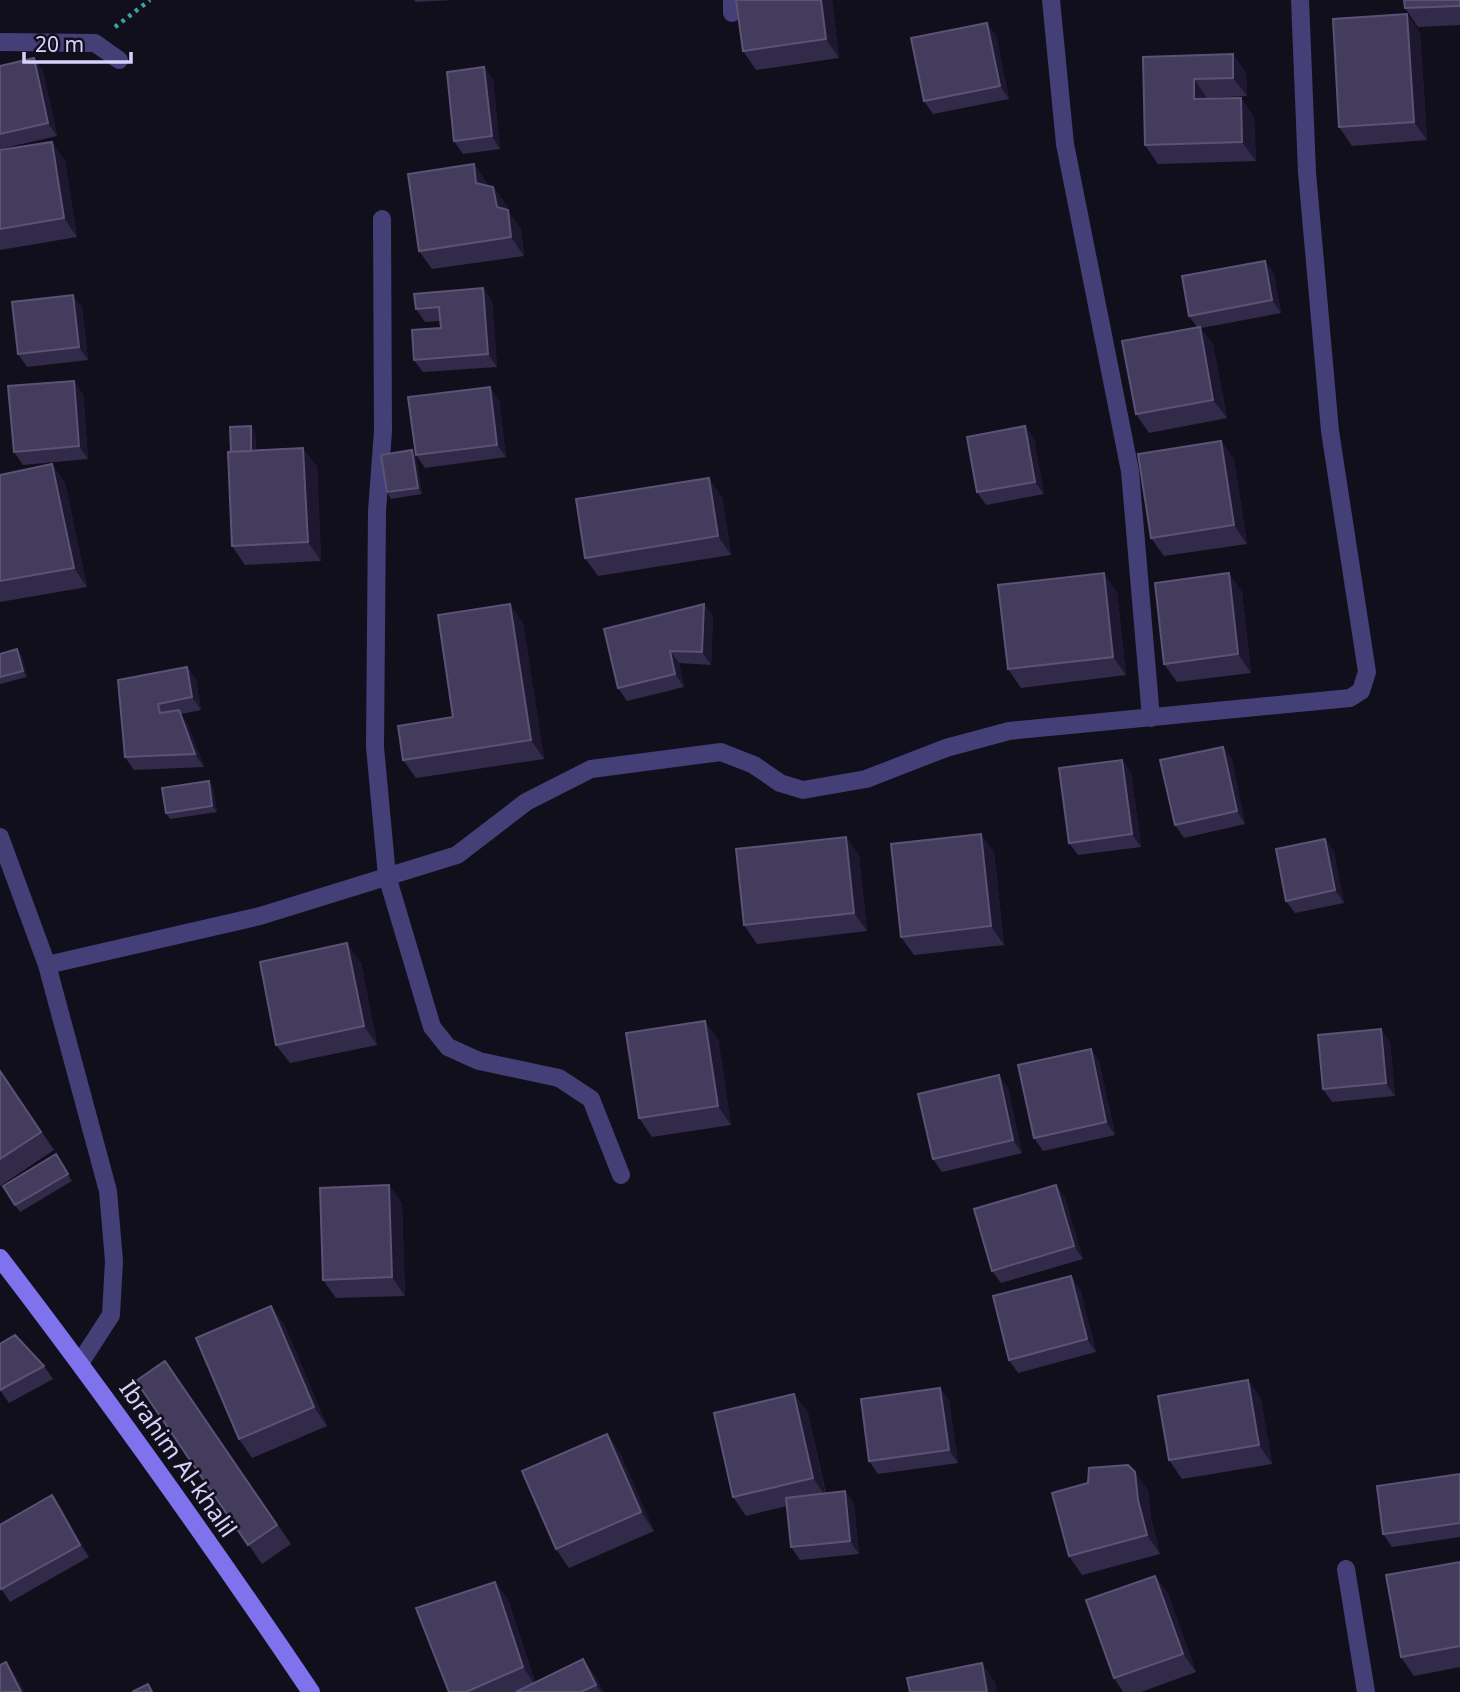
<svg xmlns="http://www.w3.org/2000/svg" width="1460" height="1692" font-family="'Noto Sans',sans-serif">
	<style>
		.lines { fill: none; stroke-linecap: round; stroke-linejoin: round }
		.path { stroke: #3ca2a2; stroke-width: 4.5; stroke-dasharray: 3.5 5; stroke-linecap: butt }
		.street { stroke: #453f77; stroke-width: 18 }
		.secondary { stroke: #7e73ed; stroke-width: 18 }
		.wall { fill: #322a49 }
		.shaded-wall { fill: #1d1730 }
		.building { fill: #433c5c; stroke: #5b5375; stroke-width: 2 }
		.labels { text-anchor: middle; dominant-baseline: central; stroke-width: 5; stroke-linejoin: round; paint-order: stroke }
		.street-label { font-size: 24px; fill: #d8d1f9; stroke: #120f1d }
	</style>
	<rect width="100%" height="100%" fill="#120f1d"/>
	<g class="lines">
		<path class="path" d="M115,27L150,0"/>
		<path class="street" d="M732,0V13
			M1051,0L1065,144L1130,471L1151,718
			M0,42L95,43L119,60
			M382,219L383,431L377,511L375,747L387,876L432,1027L448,1047L479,1061L559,1078L591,1099L621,1175
			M0,837L47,965L108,1191L114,1261L111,1315L80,1363
			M47,965L260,916L457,855L526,802L591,769L721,752L754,765L780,783L803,790L866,779L946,748L1009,731L1350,698L1361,691L1367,672L1330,431L1307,172L1300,0
			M1346,1569L1366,1692"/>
		<path class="secondary" d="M0,1258C109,1400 211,1544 311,1692"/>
	</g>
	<path class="wall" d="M414,0H453L416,2Z
		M736,0H832L839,58L756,70L743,51Z
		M1460,0V25L1418,27L1405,8Z
		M1407,14L1420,33L1427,140L1352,146L1339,127Z
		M996,35L1009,99L933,114L924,101Z
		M1233,54L1246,73L1247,96L1207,98V99L1241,98L1254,117L1256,161L1158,164L1145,145L1143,57Z
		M34,58L43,71L57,136L0,149V66Z
		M484,67L493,80L500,149L463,154L454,141Z
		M52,142L65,161L77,237L0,250V150Z
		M474,164L487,183V186L493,187L507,206V210L521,229L524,256L432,269L419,251Z
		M1265,261L1274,274L1281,313L1201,328L1213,345L1227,418L1149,433L1136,414L1197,327L1189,316Z
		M483,288L492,301L497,367L423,372L414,360L441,328V321L425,322L416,309Z
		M73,295L82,308L88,360L27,367L18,354Z
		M83,394L88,459L23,465L14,452Z
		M499,400L506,457L425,468L416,455Z
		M251,426L255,433L256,450L317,466L321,561L245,565L232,546L231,452Z
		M1025,426L1034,439L1044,494L986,505L977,492Z
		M1221,441L1234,460L1247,544L1164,556L1151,538Z
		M412,450L416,457L422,494L391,499L387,492Z
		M52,464L65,483L87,587L0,602V475Z
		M722,497L731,555L598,576L585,558Z
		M1117,592L1126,675L1021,688L1008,669Z
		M1242,592L1251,673L1177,682L1164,664Z
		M704,604L713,616L711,665L679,663L684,687L627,701L618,688Z
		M523,623L544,759L416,778L403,760L453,717Z
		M0,654L22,656L27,677L0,684Z
		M187,667L196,680L201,710L181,714L187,723L204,767L134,770L125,757L118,680Z
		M1223,747L1232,759L1245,824L1184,838L1175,825Z
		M1122,760L1131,773L1141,847L1078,855L1069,843Z
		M213,787L217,812L170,819L166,813Z
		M846,837L859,856L867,931L757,944L744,925Z
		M1325,839L1334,852L1344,903L1295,913L1286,901Z
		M994,852L1004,945L914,955L901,937Z
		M361,962L377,1045L290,1063L276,1045Z
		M718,1039L731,1125L652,1137L639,1118Z
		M1390,1042L1395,1096L1332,1102L1323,1089Z
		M1091,1049L1099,1061L1115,1135L1043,1151L1034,1138Z
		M0,1070L54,1150L0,1186Z
		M1008,1088L1022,1153L942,1172L933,1159Z
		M60,1161L72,1181L20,1212L15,1205Z
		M389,1185L402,1204L405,1296L336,1298L323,1280Z
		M1056,1185L1065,1198L1083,1259L1001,1283L992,1271Z
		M1080,1289L1096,1352L1018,1373L1009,1360Z
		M284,1324L327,1426L252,1458L239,1439Z
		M165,1361L291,1544L262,1564L136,1381Z
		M44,1366L53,1379L9,1403L0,1390Z
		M1248,1380L1261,1399L1272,1464L1182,1479L1169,1460Z
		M940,1388L949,1401L958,1463L878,1474L869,1461Z
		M794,1394L808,1413L826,1494L845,1491L854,1504L859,1554L800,1560L791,1547L787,1506L746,1516L733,1497Z
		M607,1434L620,1453L654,1531L569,1568L556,1549Z
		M1460,1474V1537L1392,1547L1383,1534Z
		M1148,1490L1151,1519L1160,1554L1082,1575L1069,1556Z
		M52,1495L61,1508L89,1557L10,1602L0,1587Z
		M1460,1562V1667L1414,1676L1401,1657Z
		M1155,1576L1168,1594L1196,1672L1141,1692H1123L1114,1678Z
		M495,1582L508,1600L535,1682L596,1677L603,1692H449Z"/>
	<path class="shaded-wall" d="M821,0H832L839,58L826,39Z
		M1407,14L1420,33L1427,140L1414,122Z
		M987,23L996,35L1009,99L1000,86Z
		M1233,54L1246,73L1247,96L1233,78Z
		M34,58L43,71L57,136L48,123Z
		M484,67L493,80L500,149L492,136Z
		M1194,79L1207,98V118L1194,99Z
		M1241,98L1254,117L1256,161L1242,142Z
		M52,142L65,161L77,237L64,218Z
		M474,164L487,183L489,201L476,183Z
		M493,187L507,206L509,217L508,210L521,229L524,256L511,237L497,207Z
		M1265,261L1274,274L1281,313L1272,300Z
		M483,288L492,301L497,367L488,354Z
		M73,295L82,308L88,360L79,347Z
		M1200,327L1213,345L1227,418L1213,400Z
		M74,381L83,394L88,459L79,446Z
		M490,387L499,400L506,457L497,445Z
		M251,426L255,433L256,458L251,452Z
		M1025,426L1034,439L1044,494L1035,482Z
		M1221,441L1234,460L1247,544L1234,525Z
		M303,448L317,466L321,561L308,542Z
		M412,450L416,457L422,494L418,488Z
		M52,464L65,483L87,587L74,568Z
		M709,478L722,497L731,555L718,536Z
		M1104,573L1117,592L1126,675L1113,657Z
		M1229,573L1242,592L1251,673L1238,654Z
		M510,604L523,623L544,759L531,740Z
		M704,604L713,616L711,665L702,652Z
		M17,649L22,656L27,677L23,671Z
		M670,651L679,663L684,687L675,674Z
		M187,667L196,680L201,710L192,697Z
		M179,710L187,723L204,767L195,754Z
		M1223,747L1232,759L1245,824L1237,811Z
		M1122,760L1131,773L1141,847L1132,834Z
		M209,781L213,787L217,812L212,806Z
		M981,834L994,852L1004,945L991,926Z
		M846,837L859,856L867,931L854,913Z
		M1325,839L1334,852L1344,903L1335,890Z
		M347,943L361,962L377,1045L364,1026Z
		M705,1021L718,1039L731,1125L718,1106Z
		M1381,1029L1390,1042L1395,1096L1386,1083Z
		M1091,1049L1099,1061L1115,1135L1106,1122Z
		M999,1075L1008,1088L1022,1153L1013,1140Z
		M389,1185L402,1204L405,1296L392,1277Z
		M1056,1185L1065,1198L1083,1259L1074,1246Z
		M1071,1276L1080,1289L1096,1352L1087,1339Z
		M271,1306L284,1324L327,1426L314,1407Z
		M1248,1380L1261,1399L1272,1464L1259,1445Z
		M940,1388L949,1401L958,1463L949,1450Z
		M794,1394L808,1413L826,1497L813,1478Z
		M607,1434L620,1453L654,1531L641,1512Z
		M1135,1472L1148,1490L1151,1519L1160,1554L1147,1535L1138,1500Z
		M845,1491L854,1504L859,1554L850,1541Z
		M52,1495L61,1508L89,1557L80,1545Z
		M1155,1576L1168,1594L1196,1672L1183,1654Z
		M495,1582L508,1600L536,1686L523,1667Z
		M583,1659L596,1677L603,1692H601L596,1685Z
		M6,1662L19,1681L25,1692H21Z
		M982,1663L995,1682L997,1692H987Z"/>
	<path class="building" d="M736,0H821L826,39L743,51Z
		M1404,0H1460V6L1405,8Z
		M1407,14L1414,122L1339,127L1333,19Z
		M987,23L1000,86L924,101L911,38Z
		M1233,54V78L1194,79V99L1241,98L1242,142L1145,145L1143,57Z
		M34,58L48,123L0,134V66Z
		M484,67L492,136L454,141L447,72Z
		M52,142L64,218L0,229V150Z
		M474,164L476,183L493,187L497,207L508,210L511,237L419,251L408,174Z
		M1265,261L1272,300L1189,316L1182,276Z
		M483,288L488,354L414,360L412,330L441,328L439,307L416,309L414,294Z
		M73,295L79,347L18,354L12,302Z
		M1200,327L1213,400L1136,414L1122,341Z
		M74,381L79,446L14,452L8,386Z
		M490,387L497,445L416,455L408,397Z
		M251,426V451L231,452L230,427Z
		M1025,426L1035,482L977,492L967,437Z
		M1221,441L1234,525L1151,538L1138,454Z
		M303,448L308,542L232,546L228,452Z
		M412,450L418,488L387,492L381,455Z
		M52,464L74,568L0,581V475Z
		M709,478L718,536L585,558L576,499Z
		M1104,573L1113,657L1008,669L998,585Z
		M1229,573L1238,654L1164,664L1155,583Z
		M510,604L531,740L403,760L398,726L453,717L438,615Z
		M704,604L702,652L670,651L675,674L618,688L604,629Z
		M17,649L23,671L0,677V654Z
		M187,667L192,697L158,704L160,713L179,710L195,754L125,757L118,680Z
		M1223,747L1237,811L1175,825L1160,760Z
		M1122,760L1132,834L1069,843L1059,768Z
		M209,781L212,806L166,813L162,788Z
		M981,834L991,926L901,937L891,844Z
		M846,837L854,913L744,925L736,849Z
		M1325,839L1335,890L1286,901L1276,849Z
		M347,943L364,1026L276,1045L260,962Z
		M705,1021L718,1106L639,1118L626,1033Z
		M1381,1029L1386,1083L1323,1089L1318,1035Z
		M1091,1049L1106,1122L1034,1138L1018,1065Z
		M0,1071L41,1132L0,1159Z
		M999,1075L1013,1140L933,1159L918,1094Z
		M56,1154L68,1174L15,1205L3,1186Z
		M389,1185L392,1277L323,1280L320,1188Z
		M1056,1185L1074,1246L992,1271L974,1209Z
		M1071,1276L1087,1339L1009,1360L993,1296Z
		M271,1306L314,1407L239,1439L196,1338Z
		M15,1335L44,1366L0,1390V1344Z
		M165,1361L277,1525L248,1545L136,1381Z
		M1248,1380L1259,1445L1169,1460L1158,1396Z
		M940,1388L949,1450L869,1461L861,1399Z
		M794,1394L813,1478L733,1497L714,1413Z
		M607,1434L641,1512L556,1549L522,1471Z
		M1128,1465L1135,1472L1138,1500L1147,1535L1069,1556L1052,1493L1088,1483L1089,1468Z
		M1460,1474V1523L1383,1534L1377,1486Z
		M845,1491L850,1541L791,1547L786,1498Z
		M52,1495L80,1545L1,1589L0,1587V1525Z
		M1460,1562V1646L1401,1657L1386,1575Z
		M1155,1576L1183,1654L1114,1678L1086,1600Z
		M495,1582L523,1667L466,1692H449L416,1608Z
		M583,1659L596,1685L581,1692H516Z
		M6,1662L21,1692H0V1665Z
		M982,1663L987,1692H910L907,1678Z
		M148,1684L152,1692H132Z"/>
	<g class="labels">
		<g class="street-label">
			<text transform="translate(179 1458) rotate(55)">Ibrahim Al-khalil</text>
		</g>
	</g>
	<path d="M24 52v10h107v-10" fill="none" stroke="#d8d1f9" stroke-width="3.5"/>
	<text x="35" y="52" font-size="21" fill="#d8d1f9" stroke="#120f1d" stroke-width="5" paint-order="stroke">20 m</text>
</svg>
